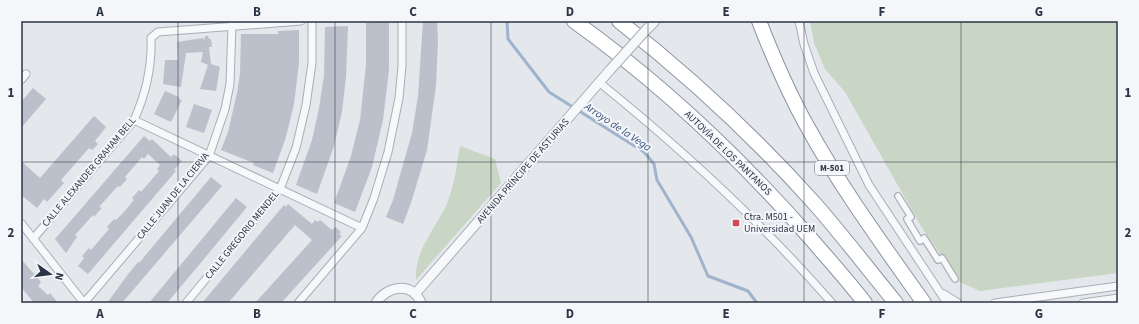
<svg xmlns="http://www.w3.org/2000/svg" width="1139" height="324" font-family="'Source Sans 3',sans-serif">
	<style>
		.green { fill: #c9d6c5 }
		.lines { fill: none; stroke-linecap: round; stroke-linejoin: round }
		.stream { stroke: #9fb4cc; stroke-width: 3 }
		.building { fill: #bbc0ca }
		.pedestrian-casing { stroke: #a9aeb7; stroke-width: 8 }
		.minor-casing { stroke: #a9aeb7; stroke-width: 9 }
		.tertiary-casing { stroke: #a9aeb7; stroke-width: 11 }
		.motorway-casing { stroke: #8b94a3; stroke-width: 16 }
		.pedestrian { stroke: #f7f8fa; stroke-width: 5.5 }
		.minor { stroke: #f7f8fa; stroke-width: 7 }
		.tertiary { stroke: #f7f8fa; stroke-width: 9 }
		.motorway { stroke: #fff; stroke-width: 14 }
		.tertiary-bridge-casing { stroke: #a9aeb7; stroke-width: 11; stroke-linecap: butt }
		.tertiary-bridge { stroke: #f7f8fa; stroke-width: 9 }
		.grid { fill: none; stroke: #2b3445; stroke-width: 1; stroke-opacity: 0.55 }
		.poi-dot { fill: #d1495b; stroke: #f4f6f9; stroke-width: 1.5 }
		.labels { text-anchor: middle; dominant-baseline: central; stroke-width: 4; stroke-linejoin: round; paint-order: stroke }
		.shield { fill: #f4f6f9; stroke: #676e7b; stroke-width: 1 }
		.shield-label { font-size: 9px; font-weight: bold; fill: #2b3445 }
		.street-label { font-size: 10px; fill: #2b3445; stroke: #f4f6f9 }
		.poi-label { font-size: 10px; fill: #2b3445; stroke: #f4f6f9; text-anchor: start }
		.water-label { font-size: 11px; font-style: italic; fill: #34527a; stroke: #f4f6f9 }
		.neatline { fill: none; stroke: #2b3445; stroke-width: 1.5 }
		.grid-label { font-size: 13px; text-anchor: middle; font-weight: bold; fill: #2b3445 }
	</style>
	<rect width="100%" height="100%" fill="#e4e7ec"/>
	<path class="green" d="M810,21H1118V273L980,291L960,282L922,228L845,92L825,69L814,43Z
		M460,146L495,159L501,183L416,280C414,252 434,230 446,206C454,188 457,165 460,146Z"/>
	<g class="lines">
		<path class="stream" d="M507,21L508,39L549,92L644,152L654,164L657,180L691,237L708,276L748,291L757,303"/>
	</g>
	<path class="building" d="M423,21H437L438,41L436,86L427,150L411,203L403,224L386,217L393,200L412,133L418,96Z
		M389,22V70L383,120L372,167L355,212L334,203L351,156L360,120L366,65V23Z
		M348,26L346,77L342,112L334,146L317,194L296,185L312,140L319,108L324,75L325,27Z
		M299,30V63L294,104L286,137L273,173L253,165L254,163L221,150L228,132L237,93L240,73L241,34H278V31Z
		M205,36H208L209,39H211L212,47H209L211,64L220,67L216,91L200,89L208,65L201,62L203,52L186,53L181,87L163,84L165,60H178L177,42L203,38L205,40Z
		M33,88L46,99L21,128V102Z
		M165,91L179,97V99L182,100L171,122L154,114Z
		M194,104L212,110L204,133L186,127Z
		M94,116L106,127L95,141L98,144L92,150L89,148L61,180L64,183L47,202L44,199L37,208L21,195V161L40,178Z
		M144,136L150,141L152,139L171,157L174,154L182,161L174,170L176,171L88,274L78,266L84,258L82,256L89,248L91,250L109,229L107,227L114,219L116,220L123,213L134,200L132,198L139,190L141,192L159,171L157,169L160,165L148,154L144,159L142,157L125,177L127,179L120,187L118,186L99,207L102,208L98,212L94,217L93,215L75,235L77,237L66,253L55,239Z
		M211,177L222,186L122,303H107L129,273L138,262L139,263Z
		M236,198L247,207L204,259L167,303H149Z
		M288,204L312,224L315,220L318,222L320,220L332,230L335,227L341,232L339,234L342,236L281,303H255L312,240L295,225L228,303H202L284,205L286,207Z
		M21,259L41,282L38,286L48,295L50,293L58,303H34L21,287Z"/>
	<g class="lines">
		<g class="pedestrian-casing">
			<path id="pedestrian" d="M898,196L911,217L907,219L920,241L924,238L938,260L942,258L955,279"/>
		</g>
		<g class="minor-casing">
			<path id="minor" d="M799,21L804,44L814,73L869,185L947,303
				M21,80L26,74
				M600,83C683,150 762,223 832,303
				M134,120L362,228
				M21,223L84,303
				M33,239L134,120C146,94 152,67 151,38L158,32L301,21
				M944,294L958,303
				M84,303L209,156L225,109L230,84L232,25
				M186,303L280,189L296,148L306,105L312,63V21
				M298,303L362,228L374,198L388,152L399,98L402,66V21
				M995,303L1118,286
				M1083,303L1118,298"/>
		</g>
		<g class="tertiary-casing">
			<path id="tertiary" d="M646,30L655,21
				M415,294L610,70
				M376,303C386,286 413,281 421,303"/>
		</g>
		<g class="motorway-casing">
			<path id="motorway" d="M574,21C662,84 741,159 812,240C830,261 848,281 865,303
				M619,21C689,76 756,138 815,204C843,236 869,270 896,303
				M759,21C773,57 788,92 807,126C841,188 883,245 924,303"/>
		</g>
		<use href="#pedestrian" class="pedestrian"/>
		<use href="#minor" class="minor"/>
		<use href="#tertiary" class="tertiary"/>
		<use href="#motorway" class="motorway"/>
		<g class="tertiary-bridge-casing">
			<path id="tertiary-bridge" d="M610,70L646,30"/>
		</g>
		<use href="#tertiary-bridge" class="tertiary-bridge"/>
	</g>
	<path class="grid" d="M178,21V303M335,21V303M491,21V303M648,21V303M804,21V303M961,21V303M21,162H1118"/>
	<rect class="poi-dot" x="732" y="219" width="8" height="8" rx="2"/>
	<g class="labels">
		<rect class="shield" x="815" y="161" width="34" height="14" rx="3"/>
		<g class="shield-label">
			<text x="832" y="168">M-501</text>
		</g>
		<g class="street-label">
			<text transform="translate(728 153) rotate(44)">AUTOVÍA DE LOS PANTANOS</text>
			<text transform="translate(523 171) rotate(-49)">AVENIDA PRÍNCIPE DE ASTURIAS</text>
			<text transform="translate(89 172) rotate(-50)">CALLE ALEXANDER GRAHAM BELL</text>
			<text transform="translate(173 196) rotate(-51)">CALLE JUAN DE LA CIERVA</text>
			<text transform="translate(242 235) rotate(-51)">CALLE GREGORIO MENDEL</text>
		</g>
		<g class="poi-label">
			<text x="744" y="217">Ctra. M501 -<tspan x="744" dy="12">Universidad UEM</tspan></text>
		</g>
		<g class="water-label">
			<text transform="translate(618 127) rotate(34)">Arroyo de la Vega</text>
		</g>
	</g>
	<rect width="1139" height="324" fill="none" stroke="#f4f6f9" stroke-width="44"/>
	<g transform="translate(50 274) rotate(104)" stroke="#f4f6f9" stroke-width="3" paint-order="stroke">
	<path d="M0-3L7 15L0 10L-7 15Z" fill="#2b3445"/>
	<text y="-6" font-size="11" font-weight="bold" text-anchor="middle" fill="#2b3445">N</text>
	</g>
	<rect x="22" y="22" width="1095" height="280" class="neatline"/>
	<g class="grid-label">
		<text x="100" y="16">A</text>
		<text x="257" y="16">B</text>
		<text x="413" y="16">C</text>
		<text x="570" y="16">D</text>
		<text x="726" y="16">E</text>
		<text x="882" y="16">F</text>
		<text x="1039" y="16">G</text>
		<text x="11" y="97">1</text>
		<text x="1128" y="97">1</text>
		<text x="11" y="237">2</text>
		<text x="1128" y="237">2</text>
		<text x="100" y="318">A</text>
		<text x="257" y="318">B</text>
		<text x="413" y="318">C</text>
		<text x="570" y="318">D</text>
		<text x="726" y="318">E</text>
		<text x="882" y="318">F</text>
		<text x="1039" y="318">G</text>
	</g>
</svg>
